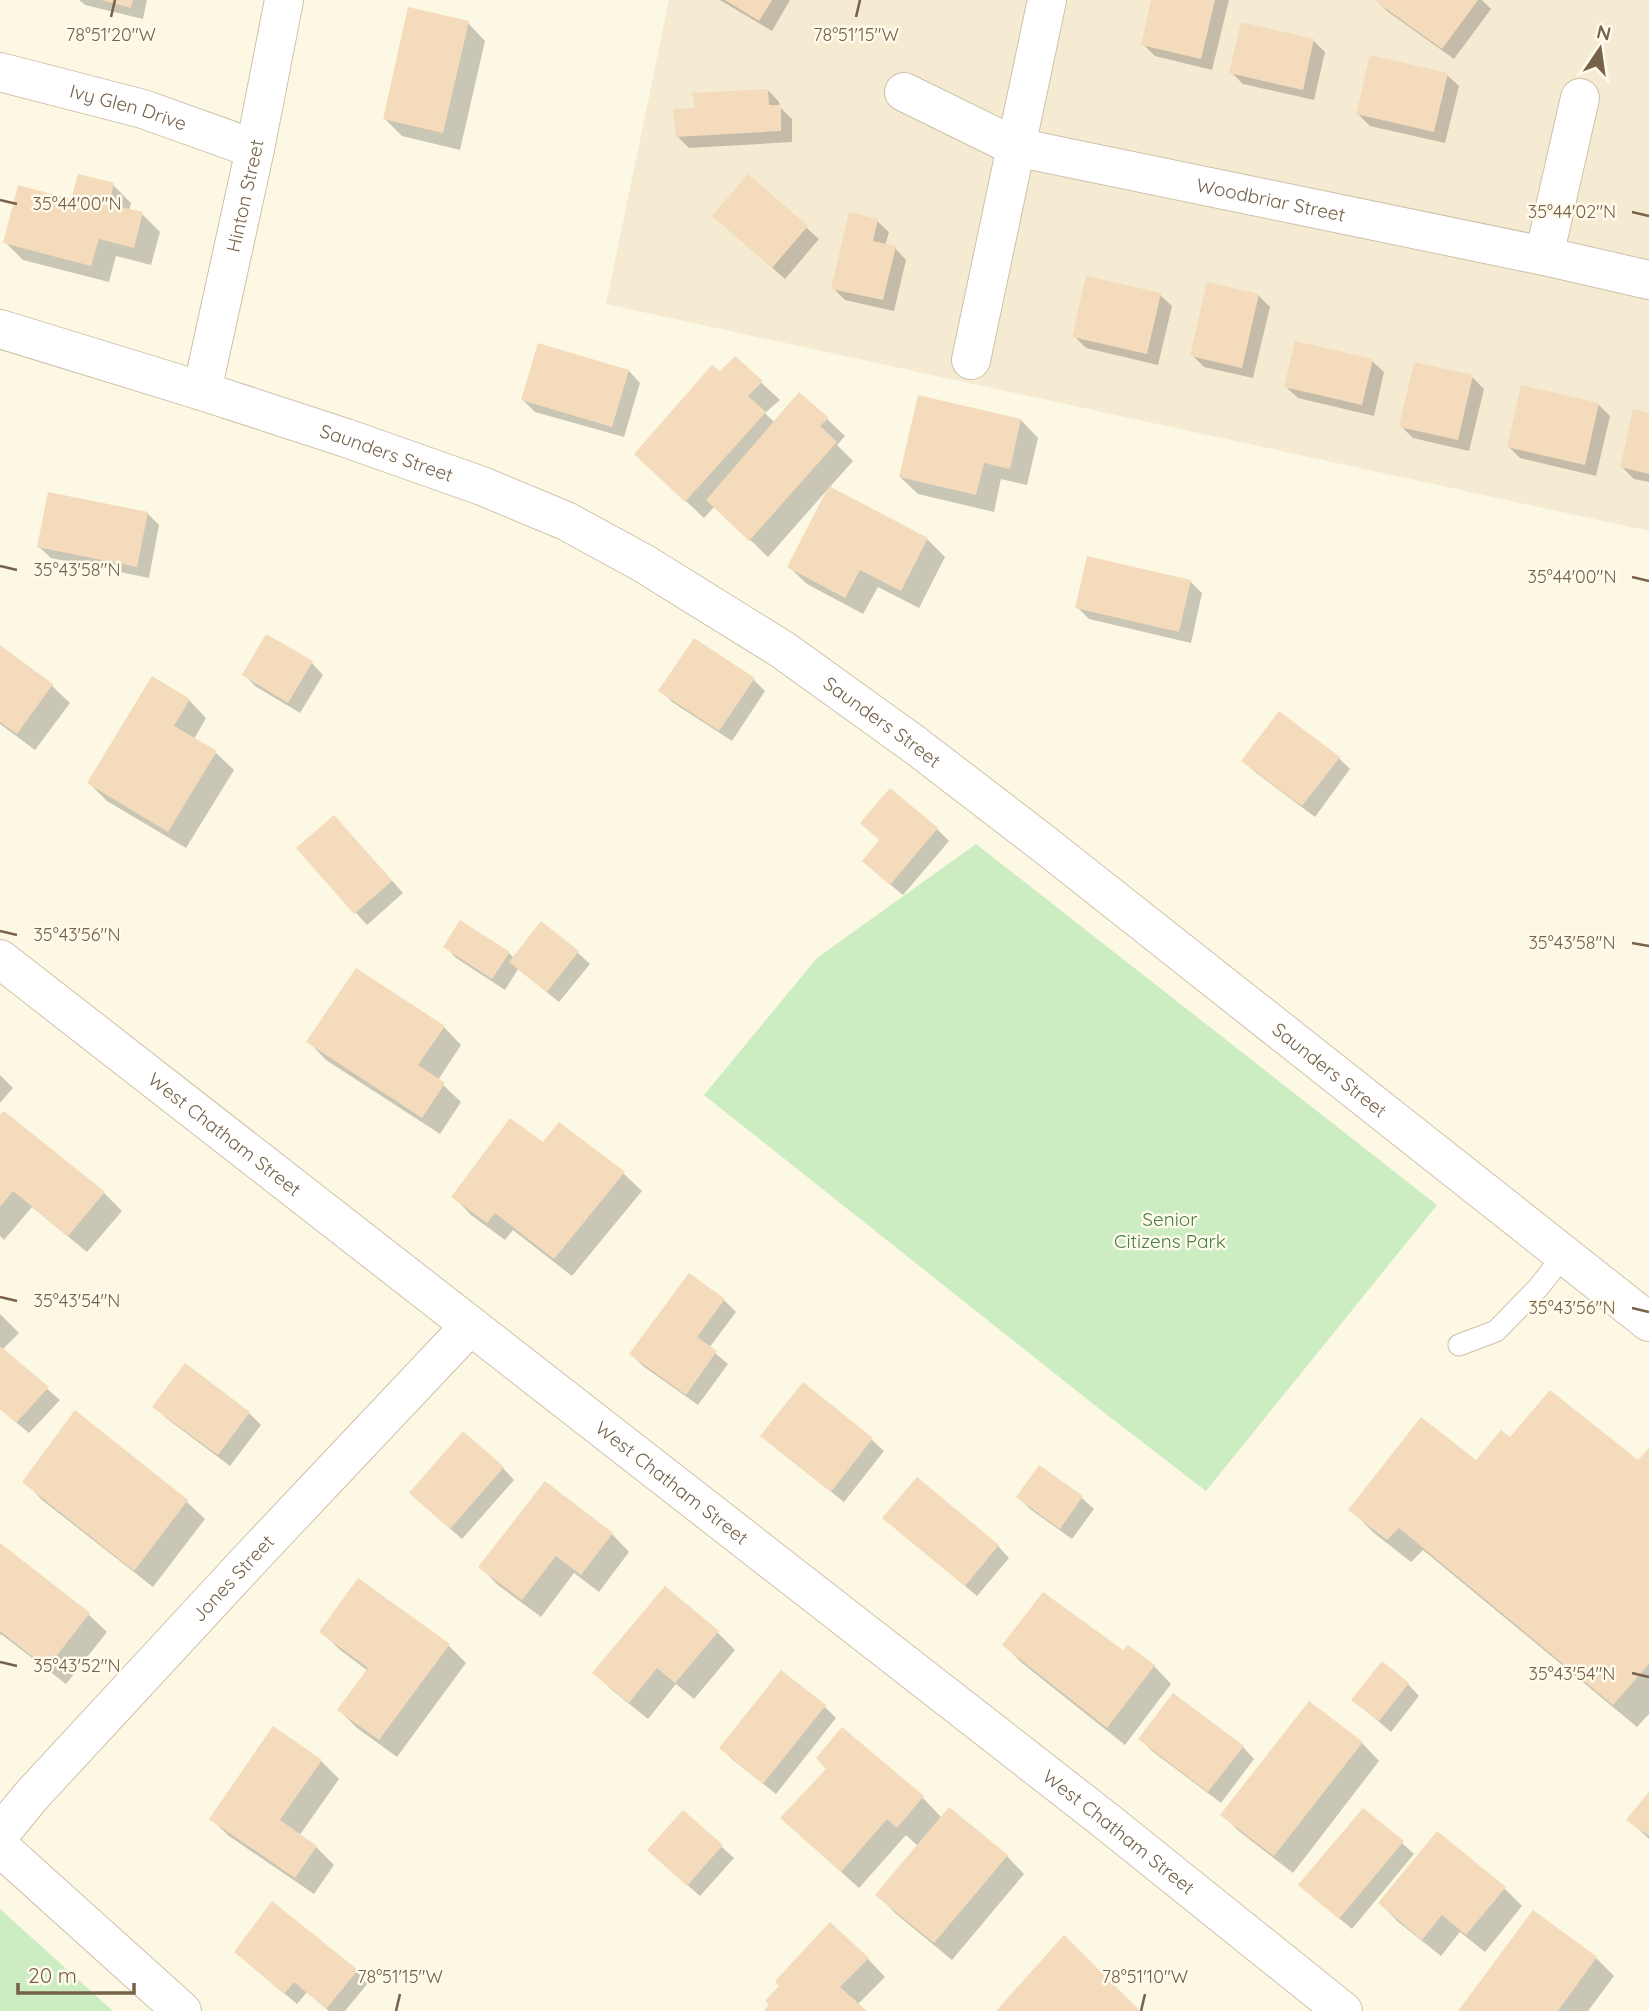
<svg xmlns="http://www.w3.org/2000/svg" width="1649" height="2011" font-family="Quicksand,sans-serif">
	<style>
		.residential { fill: #f5ebd2 }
		.green { fill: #ccecc2 }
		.shadow { fill: #0003 }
		.building { fill: #f4dbbb }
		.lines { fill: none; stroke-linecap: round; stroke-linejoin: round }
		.service-casing { stroke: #cfc0aa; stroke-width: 23 }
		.minor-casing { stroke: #cfc0aa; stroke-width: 40 }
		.tertiary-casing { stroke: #cfc0aa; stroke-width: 40 }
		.service { stroke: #fff; stroke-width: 21 }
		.minor { stroke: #fff; stroke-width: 38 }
		.tertiary { stroke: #fff; stroke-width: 38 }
		.ticks { fill: none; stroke: #776148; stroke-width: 2.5 }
		.labels { text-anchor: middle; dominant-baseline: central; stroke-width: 5; stroke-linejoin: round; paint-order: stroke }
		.street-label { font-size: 19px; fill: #776148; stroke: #fffbec }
		.park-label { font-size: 19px; fill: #487e40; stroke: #fffbec }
		.ticks-label { font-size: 18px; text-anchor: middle; fill: #776148; stroke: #fffbec; stroke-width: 5; stroke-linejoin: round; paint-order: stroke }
	</style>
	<rect width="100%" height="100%" fill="#fdf8e4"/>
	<path class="residential" d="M669,0H1649V531L606,304Z"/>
	<path class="green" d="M976,844L1437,1205L1206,1491L1102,1411L704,1095L817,958Z
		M0,1909L113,2011H0Z"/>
	<path class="shadow" d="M79,0H147L143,19L85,5Z
		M720,0H790L772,31Z
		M1153,0H1229L1212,70L1155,56L1143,44Z
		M1376,0H1482L1491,9L1454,59L1387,11Z
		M468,23L485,41L460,150L402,136L385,119Z
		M1314,41L1325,52L1314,100L1243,84L1231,72Z
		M1447,75L1459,86L1445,143L1370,126L1358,114Z
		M768,90L779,102L780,107L792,119V142L689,148L677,136L697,110Z
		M748,176L819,239L785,279L714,216Z
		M113,185L131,203L129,211L142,214L160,232L151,265L116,256L109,282L23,260L5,242L73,201Z
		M877,221L889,232L885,246L895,248L906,260L894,311L845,300L833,288Z
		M1160,295L1172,306L1158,365L1086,348L1074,336Z
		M1258,295L1270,307L1253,378L1204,367L1192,355Z
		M735,358L780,400L765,413L775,423L827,419L845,436L837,445L853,461L829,488L927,539L945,557L919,608L878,587L863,614L807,584L789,567L828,489L768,557L715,506L704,518L654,471L720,374Z
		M1372,361L1384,372L1374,416L1298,398L1286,387Z
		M629,371L640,383L624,437L535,412L523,400Z
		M1472,377L1484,389L1469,451L1413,438L1401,426Z
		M1598,404L1610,416L1596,476L1520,458L1509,447Z
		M1649,415V482L1634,479L1622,467Z
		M1021,420L1038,438L1027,485L1001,479L994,512L918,494L900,477Z
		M147,513L159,525L149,578L51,558L39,547Z
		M1190,581L1202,593L1191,643L1089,619L1077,607Z
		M0,647L52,686L70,703L35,750L0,724Z
		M312,663L323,675L300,713L255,686L244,674Z
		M753,679L765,691L732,741L672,702L661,690Z
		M189,700L206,718L194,739L216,753L234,770L186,848L107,801L89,783Z
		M1339,758L1350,769L1315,817L1255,772L1243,761Z
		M346,829L403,893L367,925L298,849Z
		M937,829L949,841L903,895L876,873Z
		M541,924L578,953L590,964L559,1002L518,969L505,990L456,958L445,946L509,953L514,958Z
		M444,1027L461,1045L438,1080L461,1102L440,1134L326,1060L309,1042Z
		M0,1075L13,1088L0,1103Z
		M4,1113L104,1193L122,1211L87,1252L32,1207L4,1240L0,1236V1118Z
		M560,1124L624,1174L642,1191L572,1276L513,1230L505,1240L471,1215L454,1197L543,1145Z
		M689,1275L724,1300L736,1312L709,1348L728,1364L698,1405L643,1366L631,1354Z
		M0,1314L19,1333L2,1350L60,1400L29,1433L0,1409Z
		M185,1366L249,1413L261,1425L230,1466L166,1418L155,1406Z
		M803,1385L872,1440L884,1451L844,1502L774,1447Z
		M75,1413L187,1502L205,1519L153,1587L42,1500L25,1482Z
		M1511,1440L1638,1462L1649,1452V1714L1637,1727L1423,1550L1411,1562L1374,1533L1351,1510L1476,1462Z
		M503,1468L514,1480L462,1539L423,1505Z
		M1040,1468L1082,1498L1094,1509L1072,1539L1030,1509L1018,1497Z
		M896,1529L998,1546L1009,1558L977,1596Z
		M612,1534L629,1552L599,1592L574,1573L541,1617L498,1585L480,1567Z
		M0,1545L89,1615L107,1632L66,1684L1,1634L0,1636Z
		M322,1632L448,1645L466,1663L397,1757L357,1728L339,1710L368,1671L339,1649Z
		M717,1632L735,1650L694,1699L676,1684L648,1719L612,1690L595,1673Z
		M1004,1645L1124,1653L1154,1666L1171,1684L1125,1745L1022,1663Z
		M1408,1684L1419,1696L1391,1732L1353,1700Z
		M825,1707L836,1718L776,1794L733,1760L721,1748Z
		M274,1728L321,1761L339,1779L299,1836L316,1847L334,1865L314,1894L229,1836L211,1819Z
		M842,1730L923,1798L942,1818L1007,1856L1024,1874L952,1960L895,1913L878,1895L918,1846L906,1835L859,1888L800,1835L828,1769Z
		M1140,1739L1243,1747L1254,1759L1221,1803L1152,1751Z
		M1362,1743L1379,1761L1293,1873L1240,1832L1222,1815Z
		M1649,1795V1839L1629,1820Z
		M683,1812L734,1858L700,1896L661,1862Z
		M1437,1833L1505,1889L1522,1906L1485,1952L1460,1932L1441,1956L1397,1921L1380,1903Z
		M1402,1843L1414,1854L1352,1929L1312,1896Z
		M1596,1958L1614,1976L1588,2011H1460Z
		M868,1959L885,1977L857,2005L864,2011H765Z
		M248,1963L356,1971L368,1983L345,2011H329L307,1992L297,2004Z"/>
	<path class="building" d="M102,0H133L131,8Z
		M725,0H772L759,21Z
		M1151,0H1215L1201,59L1141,45Z
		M1374,0H1478L1442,49Z
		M408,7L469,21L443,133L383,119Z
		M1241,22L1314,39L1303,90L1229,73Z
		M1370,55L1448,73L1434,132L1356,114Z
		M768,89L769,105H781V131L676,137L673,109L695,108L692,93Z
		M78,174L114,183L109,204L143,212L134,248L99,239L91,266L3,243L18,185L71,199Z
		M748,174L808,226L772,268L712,216Z
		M849,212L878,219L873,241L896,246L883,300L831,289Z
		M1086,276L1161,293L1147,354L1072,337Z
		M1207,282L1259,294L1242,368L1190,356Z
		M1295,341L1373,359L1362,405L1284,387Z
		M538,343L629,370L612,427L521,400Z
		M735,356L763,381L748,396L766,412L685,502L634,454L712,365L720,371Z
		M1414,362L1473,375L1458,440L1399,427Z
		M1521,385L1599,403L1585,465L1507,447Z
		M799,392L829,418L820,426L837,442L749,541L706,500Z
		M918,395L1021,419L1010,469L984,463L976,495L899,477Z
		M1633,409L1649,413V474L1620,467Z
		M829,486L928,538L901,591L860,570L845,598L787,567Z
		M48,492L148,512L137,567L37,547Z
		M1087,556L1191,580L1179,632L1075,608Z
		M266,634L313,661L288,703L242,675Z
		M694,638L755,678L719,731L658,691Z
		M0,645L53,684L17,734L0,722Z
		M152,676L190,699L174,726L217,751L168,832L87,783Z
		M1279,711L1340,757L1302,806L1241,761Z
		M890,788L938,828L890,885L862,861L879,840L860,823Z
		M334,815L392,881L354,914L296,848Z
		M460,920L510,952L492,979L443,947Z
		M541,921L579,951L547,992L509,962Z
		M356,968L445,1026L418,1065L445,1083L422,1118L306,1042Z
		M4,1111L105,1192L68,1236L13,1191L0,1207V1115Z
		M510,1118L543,1142L559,1122L625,1172L554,1259L495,1213L487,1223L451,1197Z
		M689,1273L725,1299L697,1337L717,1351L686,1395L629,1354Z
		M0,1346L49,1387L16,1423L0,1409Z
		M185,1363L250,1412L218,1455L152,1407Z
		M803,1382L873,1438L831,1492L760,1436Z
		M1550,1390L1638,1460L1649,1448V1664L1613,1705L1399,1528L1387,1540L1348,1510L1421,1417L1476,1460L1501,1430L1510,1437Z
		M75,1410L188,1500L134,1571L22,1482Z
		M463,1431L504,1467L450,1529L409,1493Z
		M1039,1465L1083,1496L1060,1529L1016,1497Z
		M917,1477L999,1545L965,1586L882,1518Z
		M545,1481L613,1533L581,1575L556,1556L522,1600L478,1567Z
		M0,1543L90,1613L47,1668L0,1631Z
		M358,1578L450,1644L379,1740L337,1710L368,1668L319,1632Z
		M665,1586L719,1631L675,1683L657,1668L629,1703L592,1673Z
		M1043,1592L1123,1650L1128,1645L1155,1665L1107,1728L1002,1645Z
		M1382,1661L1409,1683L1379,1721L1351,1700Z
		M781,1670L826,1705L763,1784L719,1748Z
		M1173,1693L1244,1746L1208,1792L1138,1739Z
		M1309,1701L1363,1742L1274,1856L1220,1815Z
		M273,1726L322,1760L280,1820L317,1846L295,1878L209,1819Z
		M842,1727L924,1796L897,1828L887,1819L841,1872L780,1818L826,1769L816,1758Z
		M1649,1792V1836L1626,1820Z
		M949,1807L1008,1855L934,1943L875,1895Z
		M1363,1808L1404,1841L1339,1919L1298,1885Z
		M683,1810L723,1845L687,1886L647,1850Z
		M1437,1831L1506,1887L1466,1935L1442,1915L1422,1940L1378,1903Z
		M272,1901L358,1970L326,2009L294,1982L284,1994L234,1952Z
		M1533,1910L1597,1957L1558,2011H1458Z
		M830,1922L869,1958L840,1987L867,2011H763L769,2005L765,2001L779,1986L775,1981Z
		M1064,1935L1140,2011H996Z"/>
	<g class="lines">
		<g class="service-casing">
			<path id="service" d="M1459,1345L1496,1331L1538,1288L1564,1255"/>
		</g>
		<g class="minor-casing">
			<g id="minor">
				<path id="s1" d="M0,72L143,109L255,149"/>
				<path id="s2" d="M904,92L1016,147L1544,256L1649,280"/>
				<path d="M1544,256L1580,98"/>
				<path id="s3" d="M0,329L202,391L346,438L482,486L566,521L643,563L783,650L915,745L1044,844L1649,1322"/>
				<path d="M971,360L1047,0"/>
				<path id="s4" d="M202,391L255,149L284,0"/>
				<path id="s5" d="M0,1834L32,1795L253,1556L470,1326"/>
				<path d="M0,1847L182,2011"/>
			</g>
		</g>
		<g class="tertiary-casing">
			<g id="tertiary">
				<path id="s6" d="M0,959L1105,1820L1343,2011"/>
			</g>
		</g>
		<use href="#service" class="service"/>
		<use href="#minor" class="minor"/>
		<use href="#tertiary" class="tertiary"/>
	</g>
	<path class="ticks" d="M111,17L115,0M856,17L860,0M0,200L17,204M1632,212L1649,216M0,566L17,570M1632,577L1649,581M0,931L17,935M1632,943L1649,946M0,1297L17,1301M1632,1308L1649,1312M0,1662L17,1666M1632,1673L1649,1677M396,2011L400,1994M1141,2011L1145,1994"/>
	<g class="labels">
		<g class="street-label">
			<text stroke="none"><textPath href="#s1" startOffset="133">Ivy Glen Drive</textPath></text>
			<text stroke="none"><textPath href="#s4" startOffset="200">Hinton Street</textPath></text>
			<text stroke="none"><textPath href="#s2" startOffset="385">Woodbriar Street</textPath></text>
			<text stroke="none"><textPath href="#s3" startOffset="406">Saunders Street</textPath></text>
			<text stroke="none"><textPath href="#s3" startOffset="973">Saunders Street</textPath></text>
			<text stroke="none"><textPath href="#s3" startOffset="1540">Saunders Street</textPath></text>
			<text stroke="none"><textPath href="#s6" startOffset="285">West Chatham Street</textPath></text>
			<text stroke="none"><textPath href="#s6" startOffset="852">West Chatham Street</textPath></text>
			<text stroke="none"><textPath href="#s5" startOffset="346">Jones Street</textPath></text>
			<text stroke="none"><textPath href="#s6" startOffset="1419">West Chatham Street</textPath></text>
		</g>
		<g class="park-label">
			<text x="1170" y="1219">Senior<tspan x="1170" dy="22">Citizens Park</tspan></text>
		</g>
	</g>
	<g class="ticks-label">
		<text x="111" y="41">78°51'20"W</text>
		<text x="856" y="41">78°51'15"W</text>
		<text x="77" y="210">35°44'00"N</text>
		<text x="1572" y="218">35°44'02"N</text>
		<text x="77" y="576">35°43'58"N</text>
		<text x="1572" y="583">35°44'00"N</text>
		<text x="77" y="941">35°43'56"N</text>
		<text x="1572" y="949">35°43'58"N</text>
		<text x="77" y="1307">35°43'54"N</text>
		<text x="1572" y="1314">35°43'56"N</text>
		<text x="77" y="1672">35°43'52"N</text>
		<text x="1572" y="1680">35°43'54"N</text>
		<text x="400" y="1983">78°51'15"W</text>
		<text x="1145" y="1983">78°51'10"W</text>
	</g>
	<g transform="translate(1600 49) rotate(13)" stroke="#fffbec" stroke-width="5" paint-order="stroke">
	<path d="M0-5L12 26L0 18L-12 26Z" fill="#776148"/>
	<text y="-10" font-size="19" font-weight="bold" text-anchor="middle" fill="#776148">N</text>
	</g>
	<path d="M18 1983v10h116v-10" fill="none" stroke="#776148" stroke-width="3.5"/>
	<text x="28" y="1983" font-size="21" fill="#776148" stroke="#fffbec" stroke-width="5" paint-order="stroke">20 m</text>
</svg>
